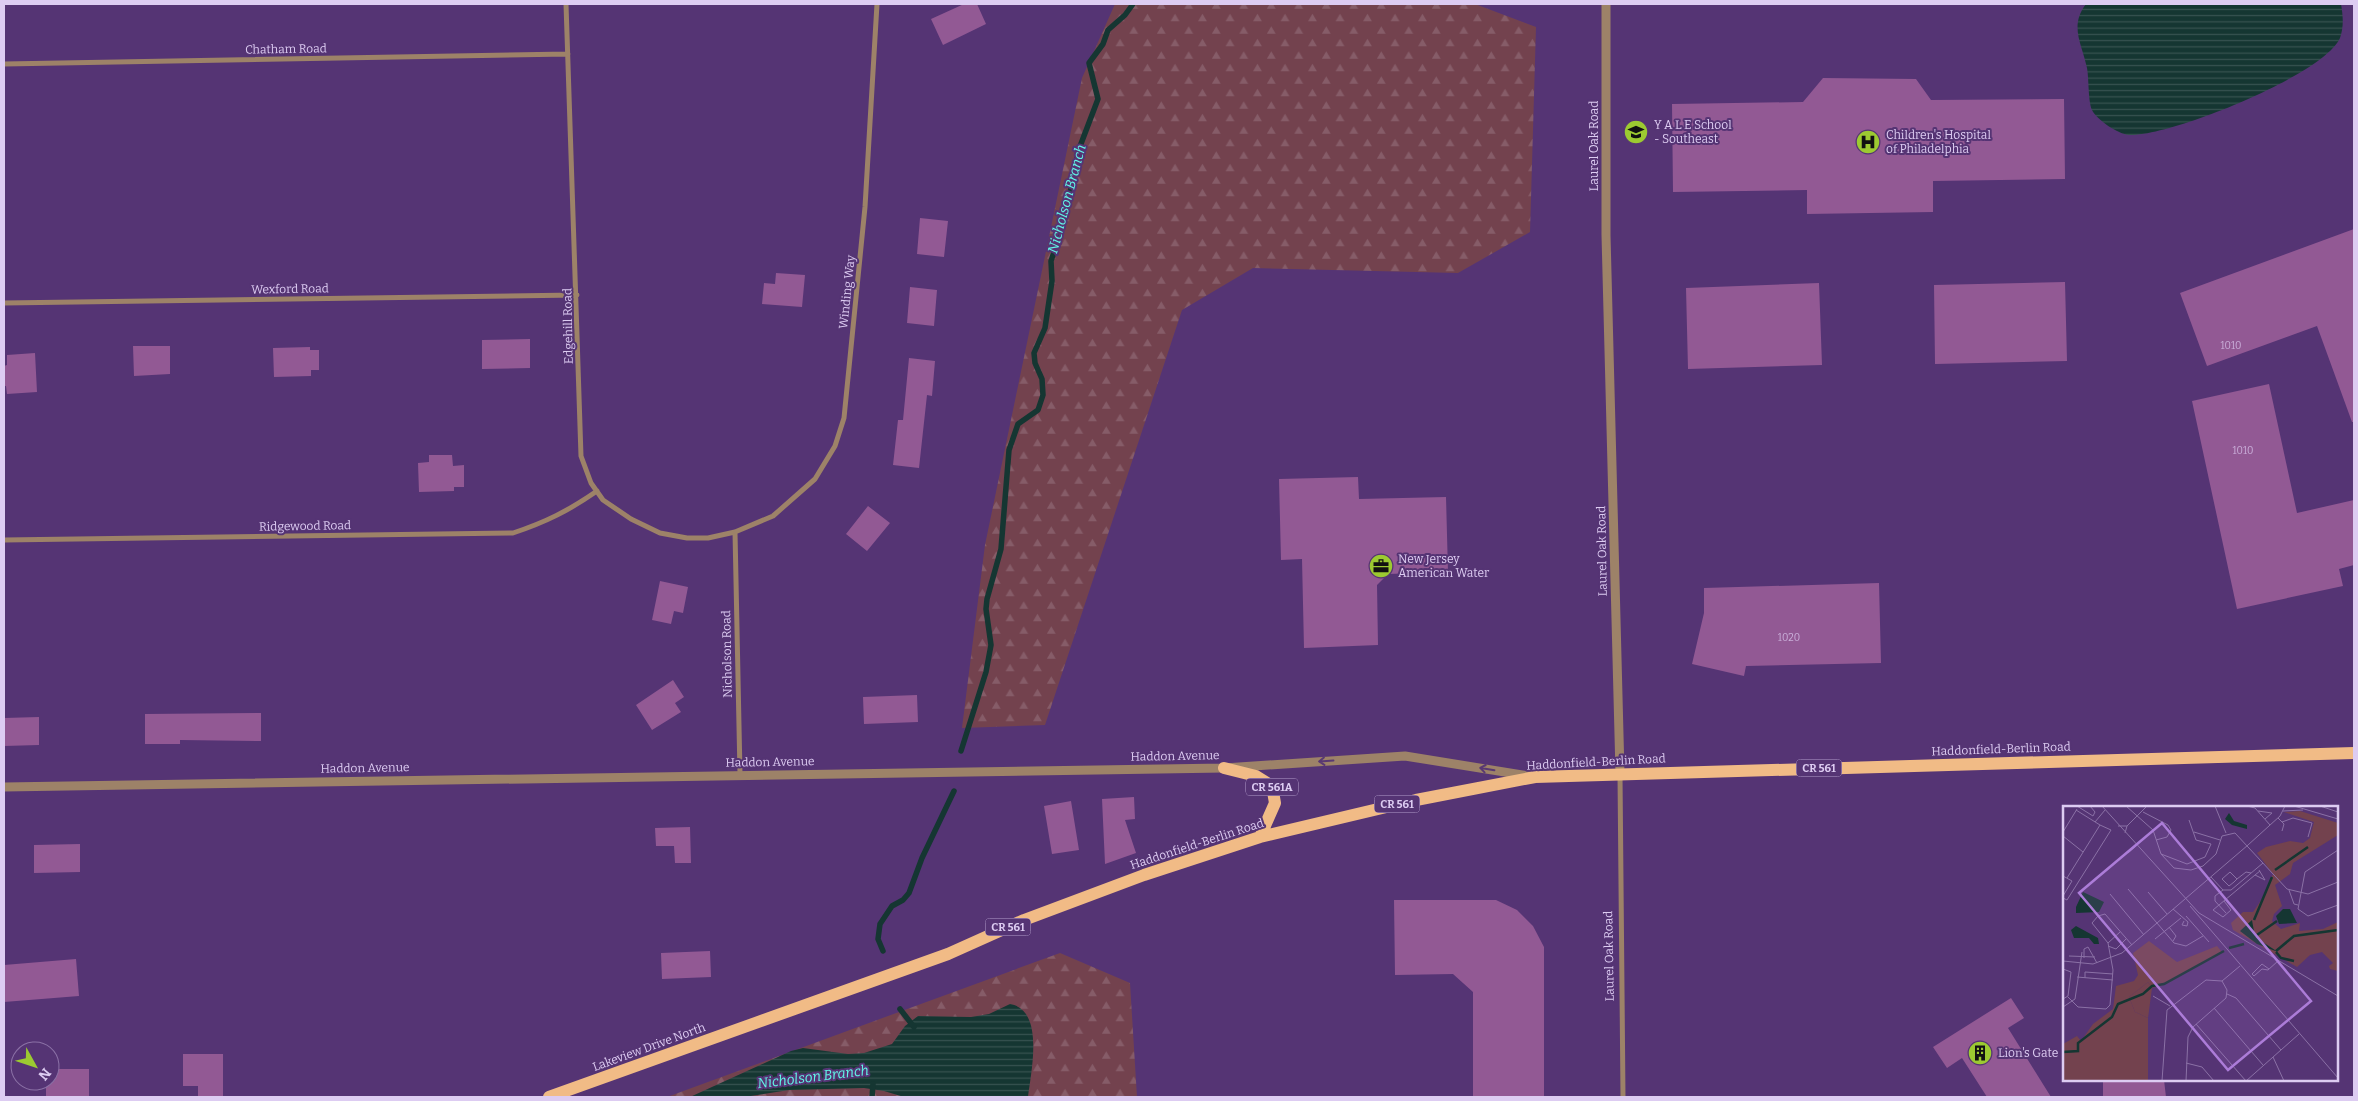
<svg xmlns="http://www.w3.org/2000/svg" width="2358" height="1101" font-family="Bitter,serif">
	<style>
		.forest { fill: url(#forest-firs) }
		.water { fill: url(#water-rules) }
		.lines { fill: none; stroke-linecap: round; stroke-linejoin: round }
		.stream { stroke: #153632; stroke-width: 5.5 }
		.building { fill: #925994 }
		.minor { stroke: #9d8268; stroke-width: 5 }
		.tertiary { stroke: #9d8268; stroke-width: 9 }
		.primary { stroke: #f1bb86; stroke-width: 12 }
		.oneway { stroke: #593873 }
		.labels { text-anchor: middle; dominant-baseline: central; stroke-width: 4; stroke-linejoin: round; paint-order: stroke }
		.number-label { font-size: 10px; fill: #caafda }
		.shield { fill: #553474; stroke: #b49ecc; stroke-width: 1 }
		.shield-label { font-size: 11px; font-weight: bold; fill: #ddccf2 }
		.street-label { font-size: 12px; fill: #ddccf2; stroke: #553474 }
		.poi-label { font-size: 12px; fill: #ddccf2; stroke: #553474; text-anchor: start }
		.water-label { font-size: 14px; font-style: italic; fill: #61f7e7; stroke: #553474 }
		.inset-river { fill: none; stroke: #153632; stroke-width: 2.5 }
		.inset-road { fill: none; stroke: #8b71a6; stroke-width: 1 }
		.view { fill: #ac7cd8; fill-opacity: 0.15; stroke: #ac7cd8; stroke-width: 2.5 }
		.inset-edge { fill: none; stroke: #ddccf2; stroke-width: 2.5 }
	</style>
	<defs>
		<pattern id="forest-firs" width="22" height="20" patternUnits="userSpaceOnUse" patternTransform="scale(1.25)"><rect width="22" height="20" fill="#73424e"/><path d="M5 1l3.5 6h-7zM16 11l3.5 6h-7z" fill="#865c68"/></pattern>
		<pattern id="water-rules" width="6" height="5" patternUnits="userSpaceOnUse" patternTransform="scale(1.25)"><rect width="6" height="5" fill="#153632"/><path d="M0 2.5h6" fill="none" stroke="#375250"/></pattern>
	</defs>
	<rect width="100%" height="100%" fill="#553474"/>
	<path class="forest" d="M1115,4H1475L1536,27L1530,232L1458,273L1253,268L1182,310L1045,725L962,728L985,545L1082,78Z
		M1060,953L1130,983L1137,1097H667Z"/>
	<path class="water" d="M2086,4H2341C2343,15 2344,27 2340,38C2324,75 2169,137 2129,135C2118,134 2097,120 2092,110C2088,101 2089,79 2087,68C2082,44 2069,26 2086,4Z
		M1010,1004C1045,1010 1031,1072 1028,1097H904L884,1091L864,1088L789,1090L744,1097H690L791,1051L803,1048L848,1054L864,1053L892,1044L905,1026L918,1016L971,1017L989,1014Z"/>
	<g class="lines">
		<path class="stream" d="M961,751L986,672L991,645L986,609L987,599L1001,549L1009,450L1018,424L1038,410L1043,395L1042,379L1035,363L1034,353L1045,328L1052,281L1051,261L1064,222L1079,149L1098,99L1089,63L1103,44L1108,30L1125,15L1133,4
			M883,951L878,939L880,924L892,906L903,900L909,893L922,858L954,791
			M900,1009L914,1027
			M872,1097L873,1084"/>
	</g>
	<path class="building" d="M964,4H977L986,24L943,45L931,19Z
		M1823,78L1916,79L1931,100L2064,99L2065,179L1933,181V212L1807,214V190L1673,192L1672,104L1803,102Z
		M920,218L948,221L944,257L917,254Z
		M2354,229V422H2352L2317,326L2207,366L2180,293Z
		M776,273L805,275L802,307L762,304L764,283L775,284Z
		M2065,282L2067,361L1935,364L1934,285Z
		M1819,283L1822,365L1688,369L1686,288Z
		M910,287L937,290L934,326L907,323Z
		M530,339V368L482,369V340Z
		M133,346H170V374L134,376Z
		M310,347V350H319V370H311V376L274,377L273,348Z
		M35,353L37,392L7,394L6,386H4V366L7,365V355Z
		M909,358L935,361L932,396L927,395L919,468L893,465L898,420H903Z
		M2269,384L2297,513L2354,500V565L2339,569L2343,586L2237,609L2192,401Z
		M429,455H452L453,466L464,465V487H454V491L419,492L418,463L429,462Z
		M1358,477L1359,499L1446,497L1448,572L1388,574L1377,585L1378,645L1304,648L1302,559L1281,560L1279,479Z
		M868,506L890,523L867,551L846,534Z
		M660,581L688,587L683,613L674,611L671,624L652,620Z
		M1879,583L1881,663L1746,666L1744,676L1692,664L1704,613V588Z
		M673,680L684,697L675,703L681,712L652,730L636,705Z
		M917,695L918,722L864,724L863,697Z
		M261,713V741L180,740V744H145V714Z
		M39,717V745L4,746V718Z
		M1134,797L1135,819L1125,820L1136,853L1105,864L1102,799Z
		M1071,801L1079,850L1052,854L1044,806Z
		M690,827L691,863H675L674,846H656L655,828Z
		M80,844V872L34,873V845Z
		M1394,900H1496L1517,910L1533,926L1544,947V1097H1473V992L1453,974L1395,975Z
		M710,951L711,977L662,979L661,953Z
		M76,959L79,996L4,1002V965Z
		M2011,998L2024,1018L2008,1028L2051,1097H1987L1962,1058L1947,1068L1933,1047Z
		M183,1054H223V1097H198V1086H183Z
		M50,1069H89V1097H46V1081H50Z
		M2103,1080H2164L2166,1097H2103Z"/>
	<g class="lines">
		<path class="minor" d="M566,4L581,456L591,483L603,500L631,519L660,533L687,538H708L735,532L773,516L815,479L835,446L844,418L865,207L877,4
			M4,64L568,54
			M4,303L577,295
			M735,532L740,774
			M4,540L513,533C546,522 568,511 597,491
			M1620,775L1623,1097"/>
		<path class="tertiary" d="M1606,4V235L1620,773
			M4,787L1224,768L1405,756L1529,776"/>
		<path class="primary" d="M1224,768L1256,776L1272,786L1275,803L1260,837
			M549,1097L948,954L1024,920L1144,875L1260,837L1416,800L1535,777L2354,753"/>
	</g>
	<defs><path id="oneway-shaft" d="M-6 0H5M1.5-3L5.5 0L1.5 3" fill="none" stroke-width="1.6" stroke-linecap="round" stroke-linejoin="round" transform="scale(1.25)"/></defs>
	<g class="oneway">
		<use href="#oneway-shaft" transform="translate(1326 761) rotate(176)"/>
		<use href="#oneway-shaft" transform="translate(1487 769) rotate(-171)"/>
	</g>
	<defs>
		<g id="school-disc" transform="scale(1.25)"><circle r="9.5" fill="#9cca31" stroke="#553474"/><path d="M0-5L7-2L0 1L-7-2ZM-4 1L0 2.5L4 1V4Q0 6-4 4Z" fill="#111"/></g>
		<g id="hospital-disc" transform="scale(1.25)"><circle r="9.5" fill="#9cca31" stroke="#553474"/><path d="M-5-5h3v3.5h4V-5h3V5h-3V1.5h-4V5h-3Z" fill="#111"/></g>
		<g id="office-disc" transform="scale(1.25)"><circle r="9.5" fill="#9cca31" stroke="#553474"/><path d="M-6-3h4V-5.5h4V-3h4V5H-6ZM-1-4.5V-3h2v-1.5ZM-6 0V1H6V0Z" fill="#111"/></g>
		<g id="building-disc" transform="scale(1.25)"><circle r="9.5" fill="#9cca31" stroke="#553474"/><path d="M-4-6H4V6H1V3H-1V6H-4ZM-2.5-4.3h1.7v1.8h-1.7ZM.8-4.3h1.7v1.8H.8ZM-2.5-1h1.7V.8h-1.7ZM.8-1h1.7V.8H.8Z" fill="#111"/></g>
	</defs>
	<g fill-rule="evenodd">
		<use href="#school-disc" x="1636" y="132"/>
		<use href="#hospital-disc" x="1868" y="142"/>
		<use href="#office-disc" x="1381" y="566"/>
		<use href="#building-disc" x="1980" y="1053"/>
	</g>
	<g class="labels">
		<g class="number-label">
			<text x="2231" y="346">1010</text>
			<text x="2243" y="451">1010</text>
			<text x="1789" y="638">1020</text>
		</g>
		<g class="shield">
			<rect x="1796.5" y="759.5" width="45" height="17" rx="4"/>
			<rect x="1246" y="778.5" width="52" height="17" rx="4"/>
			<rect x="1374.5" y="795.5" width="45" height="17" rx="4"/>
			<rect x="985.5" y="918.5" width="45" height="17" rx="4"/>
		</g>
		<g class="shield-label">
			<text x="1819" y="768">CR 561</text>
			<text x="1272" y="787">CR 561A</text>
			<text x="1397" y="804">CR 561</text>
			<text x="1008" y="927">CR 561</text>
		</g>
		<g class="street-label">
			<text transform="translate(286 49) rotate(-1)">Chatham Road</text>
			<text transform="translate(1594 146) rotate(-90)">Laurel Oak Road</text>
			<text transform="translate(290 289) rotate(-1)">Wexford Road</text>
			<text transform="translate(847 292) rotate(-84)">Winding Way</text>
			<text transform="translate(568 326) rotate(-91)">Edgehill Road</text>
			<text transform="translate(305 526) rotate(-1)">Ridgewood Road</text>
			<text transform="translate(1602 551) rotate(-91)">Laurel Oak Road</text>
			<text transform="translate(727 654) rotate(-91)">Nicholson Road</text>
			<text transform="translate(2001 749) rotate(-2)">Haddonfield-Berlin Road</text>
			<text transform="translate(1175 756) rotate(-1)">Haddon Avenue</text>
			<text transform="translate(770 762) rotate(-1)">Haddon Avenue</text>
			<text transform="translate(1596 762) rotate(-3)">Haddonfield-Berlin Road</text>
			<text transform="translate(365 768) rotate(-1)">Haddon Avenue</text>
			<text transform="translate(1197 844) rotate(-18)">Haddonfield-Berlin Road</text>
			<text transform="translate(1609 956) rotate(-91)">Laurel Oak Road</text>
			<text transform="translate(649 1047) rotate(-20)">Lakeview Drive North</text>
		</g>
		<g class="poi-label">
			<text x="1654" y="125">Y A L E School<tspan x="1654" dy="14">- Southeast</tspan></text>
			<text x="1886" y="135">Children's Hospital<tspan x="1886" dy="14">of Philadelphia</tspan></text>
			<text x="1398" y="559">New Jersey<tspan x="1398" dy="14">American Water</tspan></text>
			<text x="1998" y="1053">Lion's Gate</text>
		</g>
		<g class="water-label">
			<text transform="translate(1067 199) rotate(-75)">Nicholson Branch</text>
			<text transform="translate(813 1077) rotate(-7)">Nicholson Branch</text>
		</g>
	</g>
	<g transform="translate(2063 806)">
		<rect width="275" height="275" fill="#553474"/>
		<path d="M85,176L89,182L85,212L72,206L66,191Z" fill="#73424e"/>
		<path d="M237,5L275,17V29L230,57L227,68L212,79L219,100L211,108L209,115L218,123L237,117L236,125L260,123L275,116V165L267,163L266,160L270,157L259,146L247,149L234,161L170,124L168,117L180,106H190L201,90L210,68L194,47L203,41L227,35L240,37L247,32L251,16L221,6ZM86,135L114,156L154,140L159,146L103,178L89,182L85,176L66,191L72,206L85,212V275H0V238L14,230L18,235L30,218L50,203L53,180L71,175L75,169L70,147Z" fill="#73424e"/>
		<path d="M166,7L171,15L184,19V23L169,19L162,13ZM20,86L41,96L36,106L13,107V101ZM220,103H227L234,117L216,118L213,110ZM189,114L192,131L215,146L194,138L177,125ZM13,120L35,132L36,138H31L26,132H11L8,124Z" fill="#153632"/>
		<path class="inset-river" d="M212,64L245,41M191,114L209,71M191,131L214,115M166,142L181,138M213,145L231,130L275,124M213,146L218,152L231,155M0,246L15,245V237L49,211L55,198L80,188L89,180L101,178L161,145"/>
		<path class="inset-road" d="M14,0L30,10L32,6L27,0M39,0L136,107L275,190M63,0L90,24L98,48L111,62L128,64L140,60L153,48L159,30L172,27L224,83L245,88L275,76M152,0L163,27M184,0L192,2L207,19M231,0L275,13M257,0L275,6M195,5L209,7L202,13M220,5L240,4M80,6L105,19L108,24L104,31L93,34M215,12L221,18L219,25M32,16L42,4M219,16L230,12L249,17L245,31M55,20H64L62,27M64,20L84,0M0,26L14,3M131,26L157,34M0,30L20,46M73,39L65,47L73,40M275,44L242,66L235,103L245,110L275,99M98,48L124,58L142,51L148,38L133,34L126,14M192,69L202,74L196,64M0,70L9,75L0,90M148,71L160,84H168L200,57M4,72L37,19L13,4M174,73L167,66L159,73L166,80L171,76L174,73L183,66L188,67M65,83L111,137L123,140L140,130M160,84L152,90V95L163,107M226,84L231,98L235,99M85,86L104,108M47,88L81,129M0,92L4,94L48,24L37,19M161,95L168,104L160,111L150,104L192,69L197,65M127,100L275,272M110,103L125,116L124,120L119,119L121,115M123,110L146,136M106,121L113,130L110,135M92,133L118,112M45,137L57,126M45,140L53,143L63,133M6,150L32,151M21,152V143L25,141L34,157M0,155L30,158L59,147L185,39L217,10L222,0M0,163L8,166L5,190L0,193M206,163L199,158L189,168L191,170L199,163L205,164L215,155M14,171L50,174M22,172V166L50,168M159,175L177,160M164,188L173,192L218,244M90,190L107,200M5,191L15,201L43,203L47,199L50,164L45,137L29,117L35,110L42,108L69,139M0,201L12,193L19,146M151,202L200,259M133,218L183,275M210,251L221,275M123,257L139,261L151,275M99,275L104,204L143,174L159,175M123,275L125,231L130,221L163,192L164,184L159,175M183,275L236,228"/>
		<path class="view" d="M99,17L248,195L165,264L16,87Z"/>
		<rect width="275" height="275" class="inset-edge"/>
	</g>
	<rect width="2358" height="1101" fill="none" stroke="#ddccf2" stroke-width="10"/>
	<g transform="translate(35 1066) rotate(130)"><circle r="24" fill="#553474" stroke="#8b71a6"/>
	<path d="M0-4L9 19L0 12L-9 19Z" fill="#9cca31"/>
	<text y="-8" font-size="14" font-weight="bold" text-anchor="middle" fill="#ddccf2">N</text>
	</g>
</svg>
